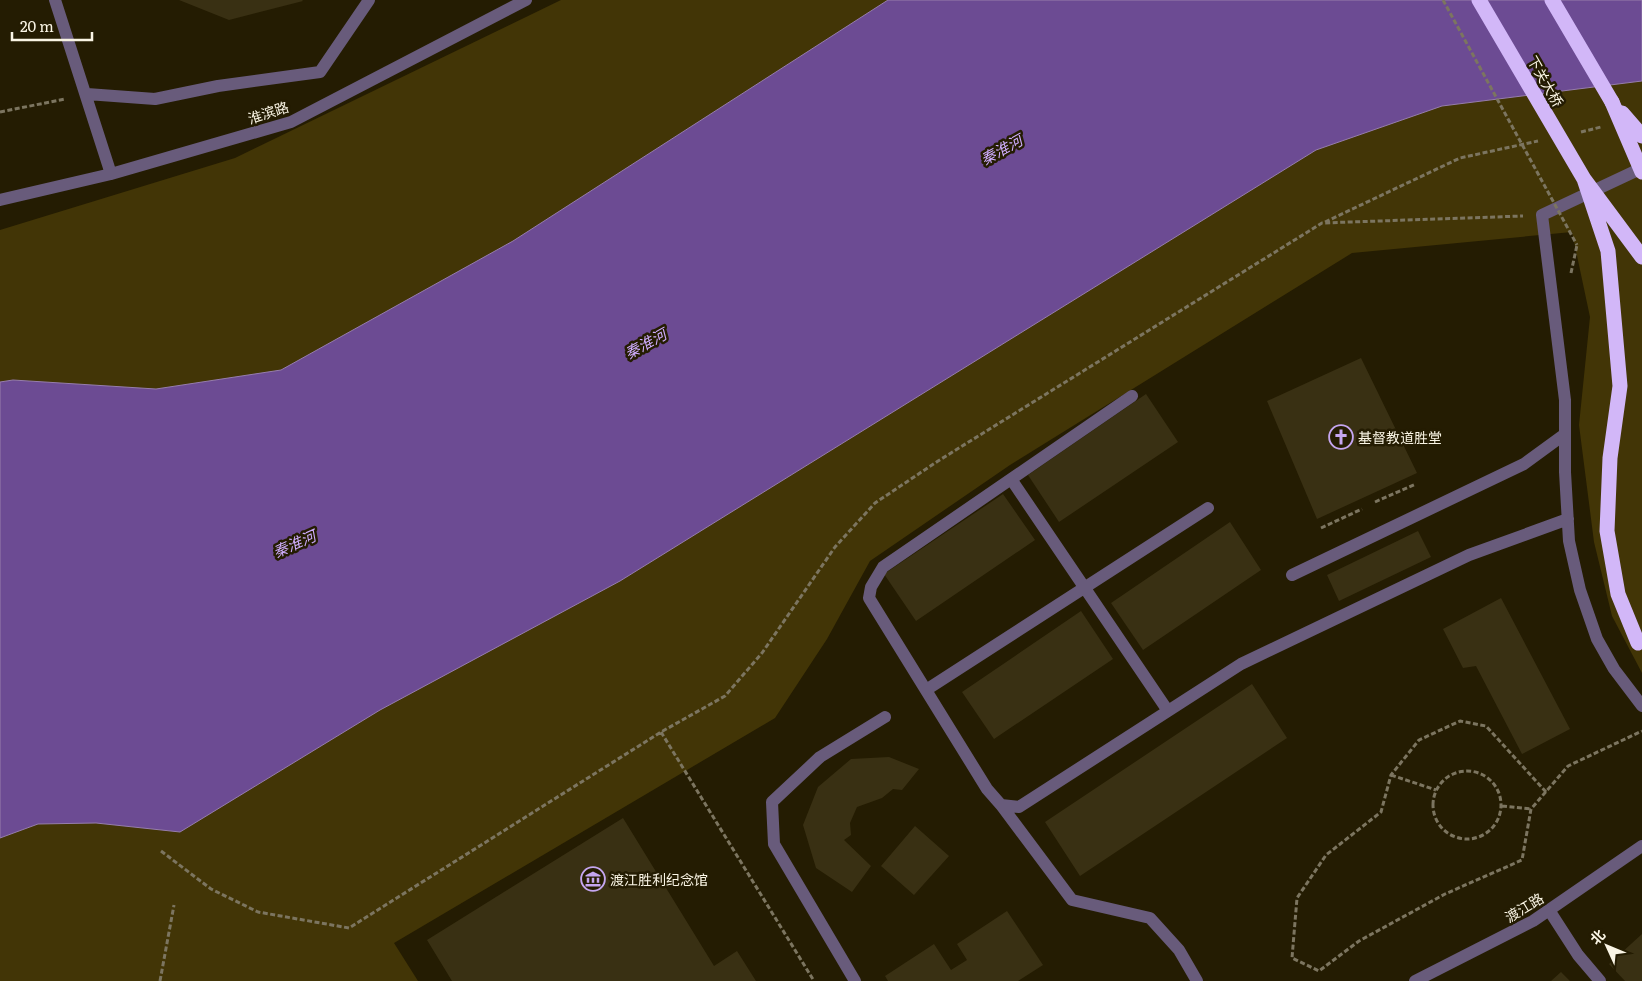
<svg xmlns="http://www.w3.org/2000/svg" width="1642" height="981" font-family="Literata,'Noto Sans SC',serif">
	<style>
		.green { fill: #423506 }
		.water { fill: #6c4b93; stroke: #977eac }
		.building { fill: #393013 }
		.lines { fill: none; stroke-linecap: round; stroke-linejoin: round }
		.path { stroke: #7c7560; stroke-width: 3; stroke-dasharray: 5 2.5; stroke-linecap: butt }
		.minor { stroke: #685b7b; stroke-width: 12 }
		.highway { stroke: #d2b7f8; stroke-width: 15 }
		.path-bridge { stroke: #7c7560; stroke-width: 3; stroke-dasharray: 5 2.5; stroke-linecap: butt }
		.highway-bridge { stroke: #d2b7f8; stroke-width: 15 }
		.labels { text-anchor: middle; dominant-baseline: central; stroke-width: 5; stroke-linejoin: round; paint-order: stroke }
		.street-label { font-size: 14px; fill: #faf5e5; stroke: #241c02 }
		.poi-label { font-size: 14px; fill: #faf5e5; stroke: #241c02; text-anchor: start }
		.water-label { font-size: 15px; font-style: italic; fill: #cfadfe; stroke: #241c02 }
	</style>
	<rect width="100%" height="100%" fill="#241c02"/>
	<path class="green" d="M561,0H888L513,241L281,370L156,389L13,380L0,382V230L235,158Z
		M1642,81V673L1612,616L1594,542L1579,425L1590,317L1572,232L1352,253L1010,465L870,561L827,639L775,718L394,943L418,981H0V838L38,824L96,823L180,832L380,710L620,581L1316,150L1442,106Z"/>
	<path class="water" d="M888,0H1642V81L1442,106L1316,150L620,581L380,710L180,832L96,823L38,824L0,838V382L13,380L156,389L281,370L513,241Z"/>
	<path class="building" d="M179,0H302L303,1L229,20Z
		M1361,358L1417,473L1317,519L1267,401Z
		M1146,394L1178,442L1059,522L1028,475Z
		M1003,494L1035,540L916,621L884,574Z
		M1230,522L1261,570L1143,650L1111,603Z
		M1418,531L1431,557L1339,601L1327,575Z
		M1501,598L1570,729L1522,754L1476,666L1463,668L1443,629Z
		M1081,611L1113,659L994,739L962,692Z
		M1252,684L1287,738L1080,876L1045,822Z
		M889,757L919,769L902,790L893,789L882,798L857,807L850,823L851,835L844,840L871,866L852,892L816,868L803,825L818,787L851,759Z
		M623,818L714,966L737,951L756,981H452L427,940Z
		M915,826L949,856L914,895L881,866Z
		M1007,911L1043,965L1018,981H888L885,976L934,944L951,970L967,960L957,944Z
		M1642,934V981H1625L1609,964Z
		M1561,972L1570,981H1551Z"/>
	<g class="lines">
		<path class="path" d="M0,112L65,99
			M1581,132L1601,127
			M1325,222L1460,158L1538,141
			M1571,273L1577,245
			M1375,502L1416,484
			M1321,528L1362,509
			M661,732L814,981
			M1433 805a34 34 0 1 1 68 0a34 34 0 1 1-68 0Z
			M1391,775L1436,790
			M1546,792L1486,726L1460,721L1419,740L1391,775L1381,812L1326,855L1297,898L1292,958L1319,971L1359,941L1445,894L1522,860L1531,809L1568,766L1642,731
			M1502,806L1531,809
			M161,851L211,889L258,912L349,928L661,732L725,696L762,653L835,547L875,503L938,461L1322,223L1523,216
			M160,981L174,905"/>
		<path class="minor" d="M55,0L111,174
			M87,94L155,99L218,86L320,72L369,0
			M1642,168L1542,215L1565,400V472L1569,541L1580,590L1597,639L1614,669L1642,706
			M0,200L111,174L291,122L526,0
			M1132,396L883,567L871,587L869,598L987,789L1001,805L1019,807L1241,664L1469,555L1568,519
			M1011,479L1168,711
			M1292,575L1524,464L1565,434
			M926,690L1208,508
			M1001,805L1072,900L1150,918L1179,950L1197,981
			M1549,910L1578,955L1600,981
			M855,981L774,844L772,802L820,757L885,717
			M1415,981L1533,921L1642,846"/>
		<path class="highway" d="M1552,0L1612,102"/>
		<path class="path-bridge" d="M1443,0L1577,245"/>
		<path class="highway-bridge" d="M1479,0L1584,179L1642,257
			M1612,102L1642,172
			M1622,113L1642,136
			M1584,179L1608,251L1620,386L1610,458L1607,531L1618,594L1638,643"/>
	</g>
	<defs>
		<g id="church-ring" transform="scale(1.25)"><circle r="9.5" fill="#241c02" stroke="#c5a6f0" stroke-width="1.5"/><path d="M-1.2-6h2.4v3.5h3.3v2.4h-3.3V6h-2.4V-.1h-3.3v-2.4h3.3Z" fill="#c5a6f0"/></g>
		<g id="museum-ring" transform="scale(1.25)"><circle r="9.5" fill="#241c02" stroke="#c5a6f0" stroke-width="1.5"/><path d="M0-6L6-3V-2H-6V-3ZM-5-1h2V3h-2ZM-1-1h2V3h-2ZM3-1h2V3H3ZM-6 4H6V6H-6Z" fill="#c5a6f0"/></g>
	</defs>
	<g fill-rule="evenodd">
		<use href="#church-ring" x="1341" y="437"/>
		<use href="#museum-ring" x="593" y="879"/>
	</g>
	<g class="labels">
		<g class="street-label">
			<text transform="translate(1546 81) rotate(60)">下关大桥</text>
			<text transform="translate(268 112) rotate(-18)">淮滨路</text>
			<text transform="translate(1524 907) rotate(-31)">渡江路</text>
		</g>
		<g class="poi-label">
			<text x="1358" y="437">基督教道胜堂</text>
			<text x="610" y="879">渡江胜利纪念馆</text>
		</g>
		<g class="water-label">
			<text transform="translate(1001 149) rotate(-29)">秦淮河</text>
			<text transform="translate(645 343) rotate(-29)">秦淮河</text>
			<text transform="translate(294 543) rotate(-24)">秦淮河</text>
		</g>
	</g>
	<g transform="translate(1607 946) rotate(314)" stroke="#241c02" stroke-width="4" paint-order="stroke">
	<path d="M0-4L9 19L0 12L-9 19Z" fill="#faf5e5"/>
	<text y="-8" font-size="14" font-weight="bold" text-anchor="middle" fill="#faf5e5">北</text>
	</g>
	<path d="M12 32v8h80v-8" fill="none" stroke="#faf5e5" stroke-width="2.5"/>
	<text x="20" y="32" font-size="15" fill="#faf5e5" stroke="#241c02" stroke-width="4" paint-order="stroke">20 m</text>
</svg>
